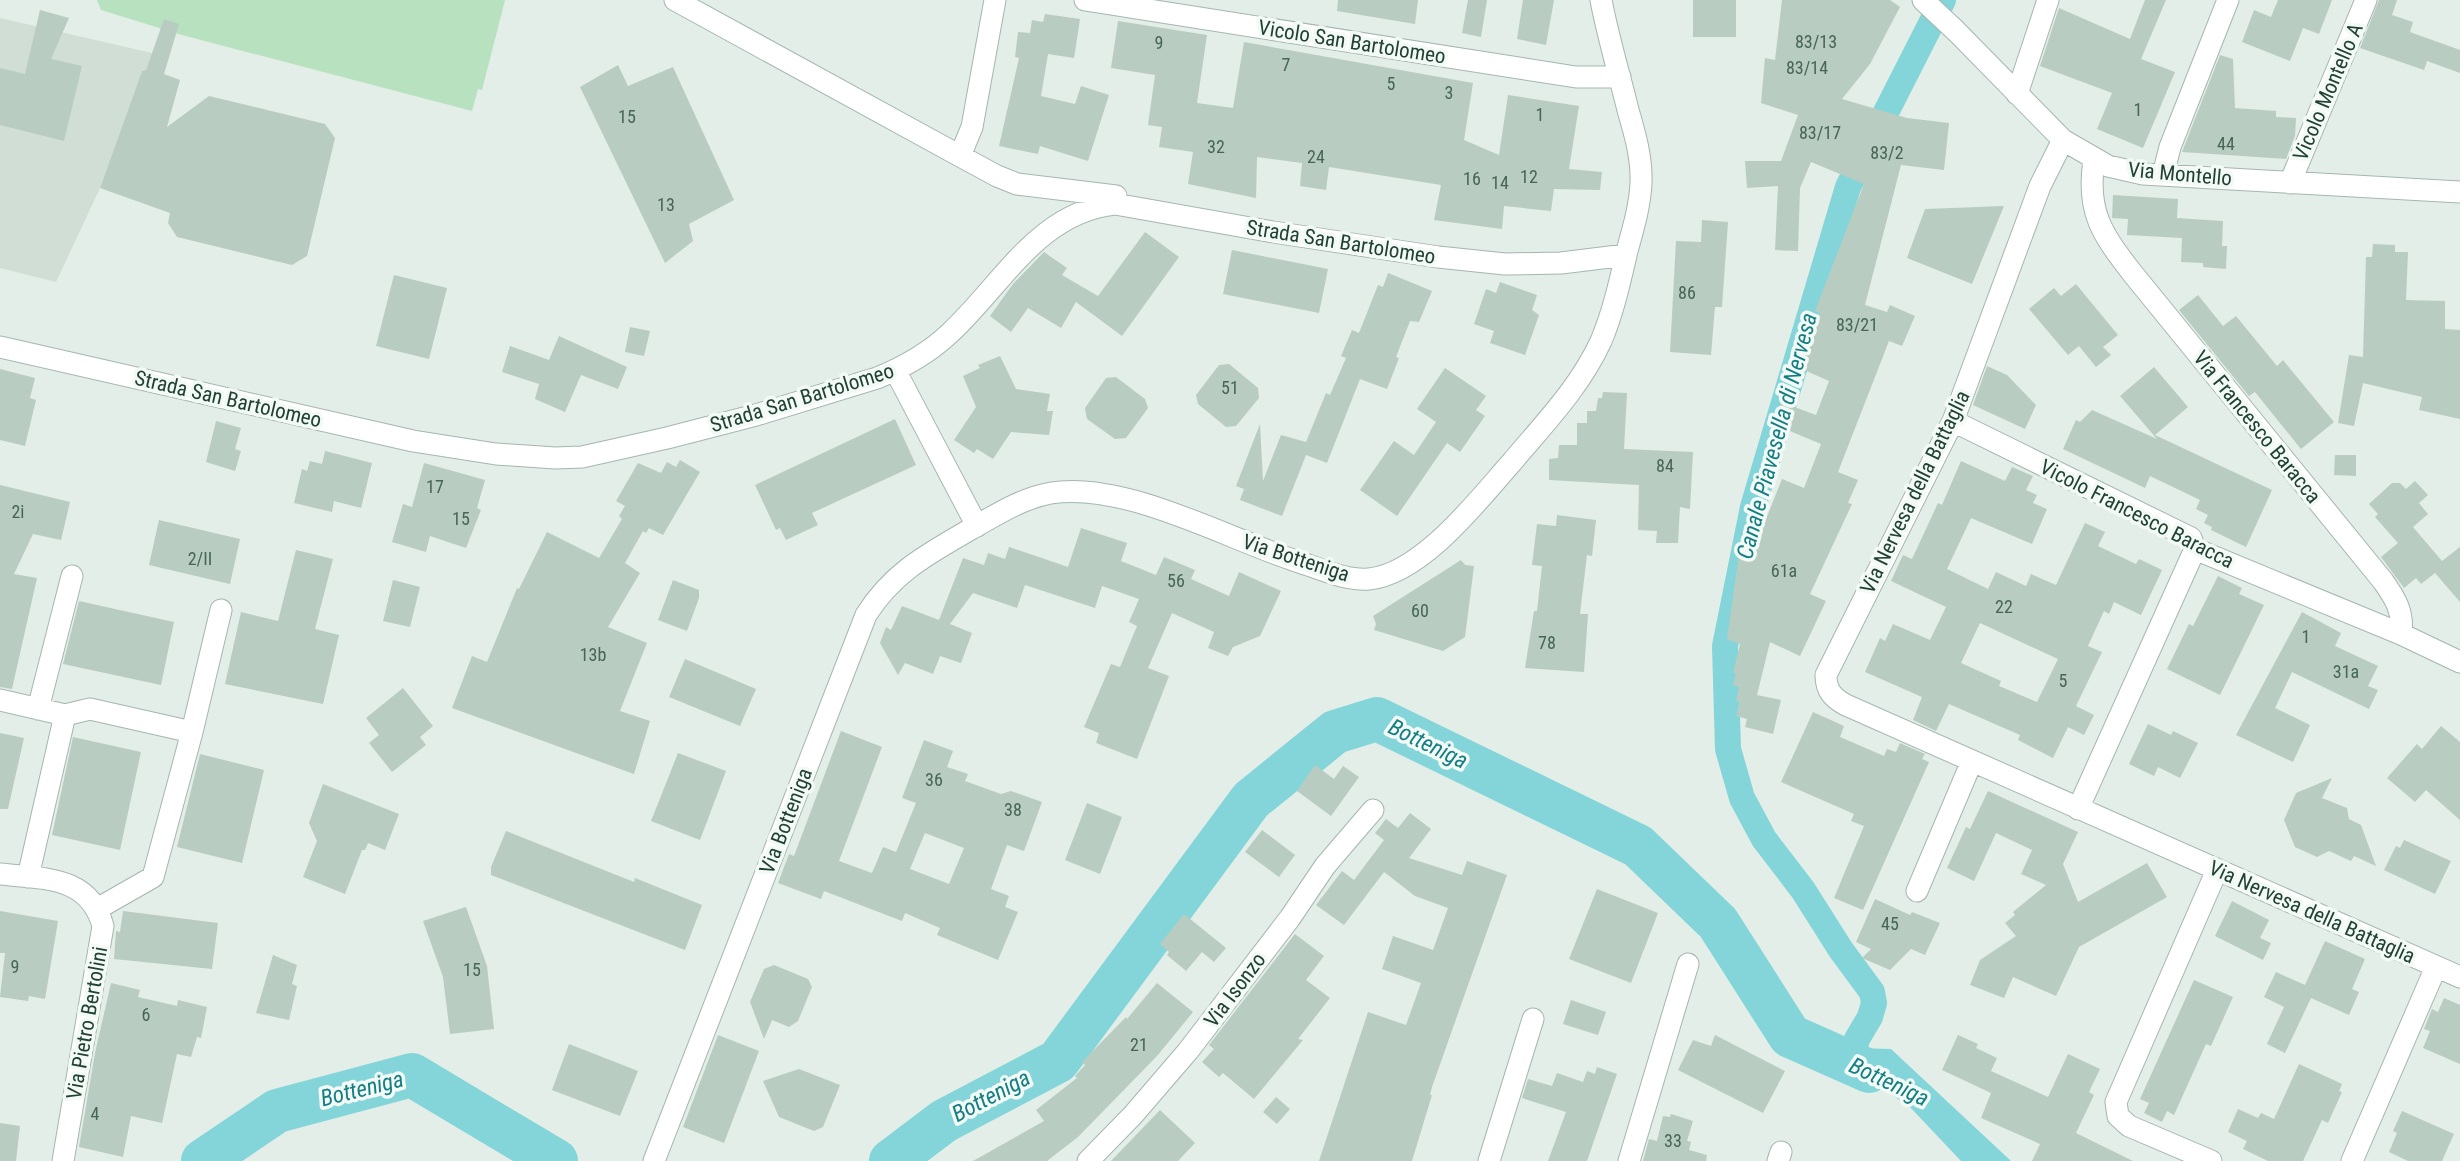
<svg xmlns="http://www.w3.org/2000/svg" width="2460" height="1161" font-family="'Roboto Condensed',sans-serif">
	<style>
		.built { fill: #d0ded6 }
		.green { fill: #b8e1bf }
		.water { fill: #84d5d9 }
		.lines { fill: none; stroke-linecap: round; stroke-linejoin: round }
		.canal { stroke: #84d5d9; stroke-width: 26 }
		.river { stroke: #84d5d9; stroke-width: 44 }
		.building { fill: #b9ccc2; fill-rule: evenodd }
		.minor-casing { stroke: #a4b7ae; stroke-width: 23 }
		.minor { stroke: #fff; stroke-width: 21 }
		.labels { text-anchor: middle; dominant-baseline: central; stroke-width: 7; stroke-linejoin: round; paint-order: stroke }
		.number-label { font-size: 18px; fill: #466458 }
		.street-label { font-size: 21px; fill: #204134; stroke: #f3faf5 }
		.water-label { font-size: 23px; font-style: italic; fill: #137e84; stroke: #f3faf5 }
	</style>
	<rect width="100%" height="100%" fill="#e2eee7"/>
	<path class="built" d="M0,18L152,53L146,70L142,71L100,188L56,282L0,268Z"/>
	<path class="green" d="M97,0H505L482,90L478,89L472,111L182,35L101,10Z"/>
	<path class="water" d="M1815,1047L1891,1049L2011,1161H1961L1909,1106Z"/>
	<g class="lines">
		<path class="canal" d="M1851,1063L1857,1039L1870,1017L1874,1003L1872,992L1841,950L1803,890L1764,839L1742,798L1728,749L1725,646L1753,507L1848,187L1943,0"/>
		<path class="river" d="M203,1161L277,1111L412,1075L556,1161
			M891,1161L944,1121L1058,1061L1251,800L1335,732L1377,719L1638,846L1718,923L1790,1036L1869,1071"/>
	</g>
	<path class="building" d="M1338,0H1418L1415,24L1337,11Z
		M1468,0H1487L1481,37L1462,33Z
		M1523,0H1554L1546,45L1517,39Z
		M1693,0H1736V37H1693Z
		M1782,0H1890L1900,7L1870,64L1842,99L1907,118L1949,123L1944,170L1901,165L1865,305L1887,312L1890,305L1915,316L1902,346L1889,341L1838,472L1858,480L1848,503L1852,504L1810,594L1826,601L1800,656L1770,642L1757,695L1781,700L1773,734L1745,727L1747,719L1736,716L1740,702L1736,701L1739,687L1733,685L1736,673H1733L1740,644L1727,639L1740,547L1754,513L1766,519L1782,479L1804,488L1821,444L1785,429L1786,426L1774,422L1781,402L1816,415L1829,381L1795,366L1820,313L1815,311L1864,184L1811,162L1800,188L1798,251L1775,250L1778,186L1747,188L1745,161H1781L1798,115L1761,103L1765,58L1775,60Z
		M2145,0H2166L2141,59L2175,72L2143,148L2097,129L2112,93L2040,66L2059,8L2130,39Z
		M2278,0H2332L2319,34L2303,28L2290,61L2242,42L2254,10L2271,17Z
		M2379,0H2397L2392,15L2413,22L2410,32L2460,50V73L2427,61L2424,70L2360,48Z
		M40,10L69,18L51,59L82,66L64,141L0,125V68L25,74Z
		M1045,14L1080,19L1074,58L1048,54L1041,96L1075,104L1081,86L1109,95L1088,161L1040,146L1038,154L999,146L1019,58L1015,57L1018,32L1030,33L1032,20L1043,22Z
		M164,19L179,24L164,74L180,80L167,127L209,96L325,124L335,138L307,256L292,265L177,237L168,223L170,213L100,188L142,71L146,70Z
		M1118,21L1207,35L1197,103L1233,108L1244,42L1473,83L1464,140L1499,155L1508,95L1579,106L1569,169L1602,172L1600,190L1554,189L1551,211L1504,206L1502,229L1434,220L1441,185L1329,167L1326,190L1300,186L1302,163L1257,157L1256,198L1188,184L1193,152L1159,147L1162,127L1148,125L1155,75L1111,68Z
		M2220,55L2233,59L2235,108L2276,111V117L2296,118L2295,136L2286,159L2182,152Z
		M618,65L628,86L673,67L734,200L689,224L693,241L665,263L580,87Z
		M2113,195L2178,199L2177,218L2223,221L2222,246H2227L2226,269L2203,267V263L2181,262L2182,238L2127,235L2128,219L2112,218Z
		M2004,206L1972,284L1907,258L1925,209Z
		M1702,220L1728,222L1722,307H1715L1711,355L1670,352L1676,241L1701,242Z
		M1145,232L1179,257L1122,336L1076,302L1061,328L1028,308L1011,332L990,316L1013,284L1044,252L1067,268L1062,275L1098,296Z
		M2373,244L2395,245V252H2408L2406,300L2445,301V329L2460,330V419L2419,410L2422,397L2363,383L2354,426L2338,423L2349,355L2363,357L2366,257H2372Z
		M1232,250L1328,269L1319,313L1223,294Z
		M1388,273L1432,291L1419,322L1410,321L1396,357L1399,358L1387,389L1360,379L1327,463L1306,455L1282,516L1240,500L1244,489L1236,486L1260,424L1263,481L1281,435L1306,442L1326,393L1330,395L1346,358L1341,356L1352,330L1359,333L1378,285L1383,287Z
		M394,275L447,288L429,359L376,346Z
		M1500,282L1537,295L1532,310L1539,315L1525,355L1490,343L1494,331L1474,324L1486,289L1496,293Z
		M2076,284L2118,335L2103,347L2111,355L2096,367L2079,346L2068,355L2029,309L2054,288L2061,296Z
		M2198,295L2223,326L2236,316L2277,366L2283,360L2334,422L2301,449L2255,392L2249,396L2179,310Z
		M630,327L650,331L644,356L625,352Z
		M559,336L627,367L618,389L581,375L565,412L535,399L539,384L502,372L510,346L549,360Z
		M1000,356L1016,389L1050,394L1047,411H1053L1049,435L1011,432L993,459L977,449L974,453L954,440L976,407L963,376L980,368L978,365Z
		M1229,364L1258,388L1259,398L1236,426L1226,427L1198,404L1196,395L1219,365Z
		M1987,366L2007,375L2036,405L2025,429L1973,405Z
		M2154,367L2188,407L2155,435L2272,490L2246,547L2211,530L2212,527L2204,523L2208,515L2196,509L2200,500L2150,476L2145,488L2063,449L2076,420L2080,422L2092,410L2157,439L2120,396Z
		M1445,368L1486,396L1476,410L1485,416L1460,452L1447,443L1397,516L1360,490L1394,441L1414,455L1436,422L1417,409Z
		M0,369L35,378L30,398L36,400L25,446L0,440Z
		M1116,377L1145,399L1148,408L1126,438L1115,439L1087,419L1085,408L1106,378Z
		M1603,392L1627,393L1624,449L1693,452L1690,509L1680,507L1678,543H1656L1657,531L1638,530L1639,485L1549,480V459L1558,458L1559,445H1577V423H1587V411H1596L1598,398H1602Z
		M895,419L916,465L812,513L818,525L786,540L780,528L776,530L755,485Z
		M216,421L241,428L235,449L241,451L235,471L206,462Z
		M325,451L372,463L361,508L334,501L332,512L294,503L302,469L307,471L310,461L322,464Z
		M2335,455H2356V476L2334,475Z
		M680,460L700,472L663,535L649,528L646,533L643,531L625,563L640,573L608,627L647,643L620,711L650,721L634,774L452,708L472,656L487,662L517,588L519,589L547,532L599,558L622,519L619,516L625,506L616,501L638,463L661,473L667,462L676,467Z
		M1961,461L2005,481L2012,467L2033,476L2026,490L2037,495L2033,503L2047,509L2032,544L1971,518L1947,569L1988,589L1996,572L2026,586L2031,574L2056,585L2085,523L2105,532L2098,546L2136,564L2139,559L2162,570L2141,615L2114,602L2109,614L2104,611L2088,646L2102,652L2076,706L2094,715L2084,735L2068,727L2053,758L2018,740L2020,735L1949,704L1936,731L1913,720L1922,697L1865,672L1880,638L1885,641L1893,624L1930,640L1946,607L1891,581L1903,555L1912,559L1938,503L1942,505ZM1980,623L2058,659L2037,702L1999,686L2001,681L1961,663Z
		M424,463L485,480L477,508L481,510L466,548L430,536L426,552L392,542L403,504L412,507Z
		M2415,481L2428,495L2419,503L2428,514L2413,527L2442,561L2460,547V602L2435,573L2421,584L2416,578L2404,588L2381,557L2398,543L2375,517L2378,514L2369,504L2392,483H2400L2406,489Z
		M0,485L70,502L61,540L33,534L14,574L37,578L12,689L0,687Z
		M1557,515L1596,520L1592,556L1587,555L1580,614H1588L1584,672L1525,668L1534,611H1537L1542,566L1532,565L1537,524L1556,526Z
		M159,520L240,539L230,584L149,565Z
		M1081,528L1127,543L1121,561L1156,575L1164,557L1195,570L1191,579L1229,596L1239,572L1281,591L1260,636L1233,647L1228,656L1208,648L1214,632L1172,613L1148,668L1169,676L1137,759L1096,743L1099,733L1084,727L1111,664L1120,667L1137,626L1129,622L1139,599L1102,586L1095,608L1025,585L1017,608L973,593L950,624L972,633L961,663L940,656L933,674L905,663L898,675L880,643L886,627L891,630L902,606L939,620L963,558L984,565L988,553L1005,559L1009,547L1068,567Z
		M296,550L333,559L315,629L339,635L323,704L225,684L241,612L278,621Z
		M1461,560L1465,565L1474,566L1465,637L1443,651L1374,630L1376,624L1373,616Z
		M2218,576L2242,588L2239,594L2264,605L2220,695L2167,669L2189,624L2193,626Z
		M393,580L420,587L410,627L383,621Z
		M673,580L699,590V598L687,631L658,620Z
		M79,601L174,622L161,685L63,664Z
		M2302,612L2341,633L2335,646L2378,666L2368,686L2378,690L2369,709L2292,672L2275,708L2310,725L2293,762L2236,735Z
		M685,659L756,689L740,726L669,697Z
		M403,688L433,726L420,737L426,745L392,772L369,743L379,735L366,718Z
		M1813,712L1844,726L1840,737L1884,756L1887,749L1896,752L1900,743L1925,754L1922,759L1929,762L1863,910L1834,898L1864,826L1851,821L1854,814L1781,782Z
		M2148,724L2171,735L2173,731L2198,743L2180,778L2158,767L2154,776L2129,764Z
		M2441,726L2460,742V820L2426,790L2415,802L2387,778L2417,744L2422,749Z
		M841,731L882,747L839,861L872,873L883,847L896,852L916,803L902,798L924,740L953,751L947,767L968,774L965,781L1001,794L1011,791L1042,802L1024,851L1007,845L991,889L1009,896L1005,907L1018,912L998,960L937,935L940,928L905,913L902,921L824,891L821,899L778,883L789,854L794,856ZM925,833L964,848L949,884L910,869Z
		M0,733L24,738L8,809H0Z
		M73,737L141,752L120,850L52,835Z
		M678,753L726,771L700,840L651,821Z
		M200,754L264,770L242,863L177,847Z
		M1315,765L1334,779L1343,766L1359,777L1331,816L1297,791Z
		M2332,778L2322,798L2347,808L2349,819L2361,825L2376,866L2354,856L2351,861L2329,851L2317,857L2295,847L2284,820L2296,793Z
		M323,784L399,814L385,850L368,843L365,850H362L345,894L303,877L317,841L309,823Z
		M1988,791L2078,832L2063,864L2078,902L2147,863L2167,897L2079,947L2056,996L2013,977L2004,998L1970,985L1980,960L2016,936L2005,923L2015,915L2013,912L2046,885L2021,874L2032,850L1996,833L1974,881L1947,868L1966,827L1970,829Z
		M1087,803L1122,817L1100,874L1065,860Z
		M1410,813L1431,829L1409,858L1462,875L1467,861L1507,875L1432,1087L1430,1095H1432L1412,1161H1319L1368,1012L1406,1025L1421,983L1382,969L1393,936L1433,950L1448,908L1415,896L1384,872L1344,925L1316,905L1342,871L1354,880L1384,840L1375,833L1386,819L1398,828Z
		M1262,830L1295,855L1279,877L1245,852Z
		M506,831L634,882L635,878L702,905L685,950L491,875V867Z
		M2404,840L2451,861L2435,894L2384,870L2396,846L2400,848Z
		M1597,889L1658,913L1631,983L1569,959Z
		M1875,899L1910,915L1912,912L1940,923L1925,955L1911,949L1890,970L1862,958L1871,949L1856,942Z
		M2232,901L2269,920L2260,938L2271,943L2263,960L2215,936Z
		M466,907L487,966L494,1029L450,1034L443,977L423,921Z
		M0,911L58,921L45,999L29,996L28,1001L0,997L5,953H0Z
		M123,911L218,923L212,969L114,959L116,931L120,932Z
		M1184,914L1226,948L1214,962L1202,952L1186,971L1167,955L1169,952L1160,944Z
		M1295,934L1324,956L1306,980L1330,998L1298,1039L1303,1040L1254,1099L1223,1073L1219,1077L1202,1062L1214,1049L1209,1045Z
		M2325,941L2365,959L2352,989L2359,992L2349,1015L2311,998L2285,1053L2267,1044L2284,1007L2264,997L2276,972L2305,985Z
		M273,955L297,965L292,984L297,986L289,1020L256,1013Z
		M774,965L808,979L812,987L798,1021L789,1027L772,1020L764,1039L750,1002L764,969Z
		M2194,980L2233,997L2211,1046L2206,1044L2174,1115L2167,1111L2162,1122L2144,1113L2149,1103L2140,1099Z
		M111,983L140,990L138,997L177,1006L178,1000L207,1007L201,1038L197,1037L191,1057L177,1054L162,1123L131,1116L123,1157L79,1147L95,1053Z
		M1157,983L1193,1012L1157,1056L1078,1137L1047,1161H973L1044,1121L1036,1110L1077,1078L1075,1076L1085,1065L1082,1062L1126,1017L1127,1019Z
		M2444,998L2460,1005V1064L2423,1048L2430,1031L2424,1029L2432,1009L2438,1012Z
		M1571,1000L1606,1012L1598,1035L1563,1024Z
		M718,1035L759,1051L724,1143L683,1127Z
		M1715,1035L1785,1071L1763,1113L1678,1070L1693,1040L1711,1046Z
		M1958,1035L1978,1044L1976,1048L1997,1058L1991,1071L2048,1097L2068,1054L2100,1069L2089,1092L2094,1095L2076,1133L2133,1161H2032L2040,1144L1981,1118L1991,1093L1942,1070Z
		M569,1044L638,1071L620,1116L552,1090Z
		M2299,1064L2342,1084L2339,1091L2342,1092L2328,1123L2322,1120L2303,1161H2268L2243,1149L2247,1141L2228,1132L2238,1109L2258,1118L2261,1113L2274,1119Z
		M1597,1067L1617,1074L1587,1161H1548L1566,1112L1522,1098L1528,1079L1552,1086L1557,1073L1583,1082L1587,1071L1595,1074Z
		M799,1069L840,1085L823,1127L814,1131L779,1117L763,1081Z
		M1276,1097L1290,1109L1277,1124L1263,1112Z
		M1160,1110L1195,1143L1178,1161H1111Z
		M2402,1111L2454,1134L2442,1161H2408L2389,1152L2397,1133L2393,1131Z
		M1671,1114L1693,1121L1687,1141L1691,1142L1689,1150L1707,1155L1706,1161H1643L1649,1139L1657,1141L1663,1116L1670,1117Z
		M0,1123L20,1126L16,1161H0Z"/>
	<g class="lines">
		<g class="minor-casing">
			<path id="minor" d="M675,0L960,156
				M995,0L972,127L960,156L997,176L1017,184L1116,196
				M1085,0L1576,77H1620
				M1923,0L1956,31L2063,140L2108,166L2143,174L2460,192
				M2017,94L2048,0
				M2063,140L2040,186L1953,421L1826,675C1826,691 1833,698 1846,705L2460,977
				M2094,160C2086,212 2102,234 2133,274L2383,581C2395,598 2404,612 2401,634
				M2163,175L2170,147L2228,0
				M2290,183L2366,0
				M0,347L413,441L496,454L555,458L582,457L667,438L756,415L877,378C904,367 929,353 950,333C1002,285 1038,212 1115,204L1273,232L1438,257L1505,264L1561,263L1626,255
				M895,370L977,526
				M1953,421L2191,538L2195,549L2401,634L2460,662
				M0,700L65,715L28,877
				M38,709L72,576
				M65,715L90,709L192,732L153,877L97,909
				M192,732L221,610
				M2078,809L2195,549
				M0,874C43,879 89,875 103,926L63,1161
				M1917,891L1972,761
				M654,1161L866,615C893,572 928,554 971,529C996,515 1022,498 1051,493C1124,481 1226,538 1296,561C1319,568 1345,581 1369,579C1422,574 1479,499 1512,462C1544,424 1580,387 1601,341C1613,313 1620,281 1627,251C1633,229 1640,206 1641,183C1642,158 1635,134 1628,110C1619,73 1608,37 1601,0
				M1088,1161L1133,1115L1188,1051L1290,918L1325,866L1373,810
				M1489,1161L1533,1019
				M1629,1161L1688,964
				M1778,1161L1781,1152
				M2211,1161L2129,1126L2118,1116L2116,1102L2217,870
				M2352,1161L2436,967"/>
		</g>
		<use href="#minor" class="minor"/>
	</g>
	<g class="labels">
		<g class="number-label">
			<text x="1816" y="41">83/13</text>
			<text x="1159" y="42">9</text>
			<text x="1286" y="64">7</text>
			<text x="1807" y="67">83/14</text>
			<text x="1391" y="83">5</text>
			<text x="1449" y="92">3</text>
			<text x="2138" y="109">1</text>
			<text x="1540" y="114">1</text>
			<text x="627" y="116">15</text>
			<text x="1820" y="132">83/17</text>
			<text x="2226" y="143">44</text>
			<text x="1216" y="146">32</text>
			<text x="1887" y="152">83/2</text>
			<text x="1316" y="156">24</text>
			<text x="1529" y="176">12</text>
			<text x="1472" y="178">16</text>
			<text x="1500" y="182">14</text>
			<text x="666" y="204">13</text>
			<text x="1687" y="292">86</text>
			<text x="1857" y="324">83/21</text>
			<text x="1230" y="387">51</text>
			<text x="1665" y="465">84</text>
			<text x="435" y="486">17</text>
			<text x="18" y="511">2i</text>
			<text x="461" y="518">15</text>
			<text x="200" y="558">2/II</text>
			<text x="1784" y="570">61a</text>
			<text x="1176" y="580">56</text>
			<text x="2004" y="606">22</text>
			<text x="1420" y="610">60</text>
			<text x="2306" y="636">1</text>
			<text x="1547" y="642">78</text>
			<text x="593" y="654">13b</text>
			<text x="2346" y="671">31a</text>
			<text x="2063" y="680">5</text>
			<text x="934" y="779">36</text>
			<text x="1013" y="809">38</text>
			<text x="1890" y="923">45</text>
			<text x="15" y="966">9</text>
			<text x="472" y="969">15</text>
			<text x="146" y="1014">6</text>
			<text x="1139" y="1044">21</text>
			<text x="95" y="1113">4</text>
			<text x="1673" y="1140">33</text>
		</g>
		<g class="street-label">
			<text transform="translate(1352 42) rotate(9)">Vicolo San Bartolomeo</text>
			<text transform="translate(2328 92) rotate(-67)">Vicolo Montello A</text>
			<text transform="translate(2180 174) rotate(5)">Via Montello</text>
			<text transform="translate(1341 242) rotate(9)">Strada San Bartolomeo</text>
			<text transform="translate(802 398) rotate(-17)">Strada San Bartolomeo</text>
			<text transform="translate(228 399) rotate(13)">Strada San Bartolomeo</text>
			<text transform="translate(2257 427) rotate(51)">Via Francesco Baracca</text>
			<text transform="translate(1915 492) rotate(-64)">Via Nervesa della Battaglia</text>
			<text transform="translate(2137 514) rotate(27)">Vicolo Francesco Baracca</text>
			<text transform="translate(1296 558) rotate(18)">Via Botteniga</text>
			<text transform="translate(786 821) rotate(-69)">Via Botteniga</text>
			<text transform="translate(2312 912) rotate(24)">Via Nervesa della Battaglia</text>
			<text transform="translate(1235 990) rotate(-53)">Via Isonzo</text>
			<text transform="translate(87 1023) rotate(-80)">Via Pietro Bertolini</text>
		</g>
		<g class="water-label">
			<text transform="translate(1777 436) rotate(-75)">Canale Piavesella di Nervesa</text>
			<text transform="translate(1428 744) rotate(26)">Botteniga</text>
			<text transform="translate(1889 1082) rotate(25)">Botteniga</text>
			<text transform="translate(362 1089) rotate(-14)">Botteniga</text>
			<text transform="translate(991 1096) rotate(-28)">Botteniga</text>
		</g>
	</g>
</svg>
